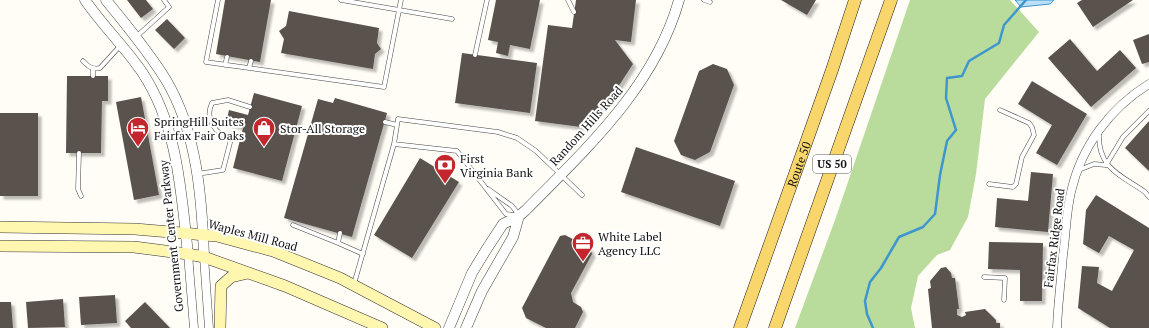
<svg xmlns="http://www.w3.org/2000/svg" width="1149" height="328" font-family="'PT Serif',serif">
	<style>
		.forest { fill: #b9dc9c }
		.water { fill: #b9e0f7; stroke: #3f96cf }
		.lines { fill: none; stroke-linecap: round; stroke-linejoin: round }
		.stream { stroke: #3f96cf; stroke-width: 2.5 }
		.building { fill: #5a524d; filter: url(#shadow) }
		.service-casing { stroke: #444; stroke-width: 5 }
		.minor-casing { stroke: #444; stroke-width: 9 }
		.tertiary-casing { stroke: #444; stroke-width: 11 }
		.secondary-casing { stroke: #333; stroke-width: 12 }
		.primary-casing { stroke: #222; stroke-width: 13 }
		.service { stroke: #fff; stroke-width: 4 }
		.minor { stroke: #fff; stroke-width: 8 }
		.tertiary { stroke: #fff; stroke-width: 10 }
		.secondary { stroke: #fff6b0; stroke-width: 11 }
		.primary { stroke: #f9d66b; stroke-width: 12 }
		.labels { text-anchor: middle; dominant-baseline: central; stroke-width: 4; stroke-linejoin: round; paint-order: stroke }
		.shield { fill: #fff; stroke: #585858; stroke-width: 1 }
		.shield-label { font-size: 11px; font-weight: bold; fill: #111 }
		.poi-label { font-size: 12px; fill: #111; stroke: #fff; text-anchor: start }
		.street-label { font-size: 12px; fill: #111; stroke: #fff }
	</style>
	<defs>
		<filter id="shadow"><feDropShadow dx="3.5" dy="3.5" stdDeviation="1" flood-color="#0004"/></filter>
	</defs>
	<rect width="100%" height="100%" fill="#fffdf5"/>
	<path class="forest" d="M910,0H1010L1039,32L985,99L976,174L968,217L950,250L937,255L918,276L911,308L915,328H795L835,220Z"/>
	<path class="water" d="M1015,0H1054L1050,4L1021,7Z"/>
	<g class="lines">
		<path class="stream" d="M873,328L867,314L865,301L870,282L881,268L899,237L923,227L935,214L940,175L947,141L956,130L946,98L947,78L962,76L969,61L999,43L1004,25L1026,0"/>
	</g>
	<path class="building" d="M127,0H146L153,9L141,18Z
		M225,0H271L260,62L216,54Z
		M496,0H540L530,49L510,45L508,56L496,53L498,42L488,40Z
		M576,0H636L631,42L615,40L633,64L620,84L581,127L535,121L548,25L572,28Z
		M781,0H816L807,15Z
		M1082,0H1133L1093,27L1077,3Z
		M289,11L379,28L377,43L381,49L375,54L373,69L281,53L284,39L279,31L286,26Z
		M167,19L185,38L174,49L155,30Z
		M1149,34V62L1142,64L1133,40Z
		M1070,39L1097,71L1120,50L1136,68L1091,107L1048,58Z
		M462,53L537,63L530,113L455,103Z
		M713,64L727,69L734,85L710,152L695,160L681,155L674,141L699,71Z
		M67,76H108V101H102L101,153H66Z
		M1032,81L1087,114L1057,165L1036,153L1052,125L1018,104Z
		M254,93L302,106L282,181L233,168L243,128L226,123L229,110L248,115Z
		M141,97L159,195L134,200L116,102Z
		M335,98L387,113L352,237L284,218L318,99L333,103Z
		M0,113H38V196H0Z
		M1149,121V171L1125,148Z
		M636,147L735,181L720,226L621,192Z
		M420,158L459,182L412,258L374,235Z
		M1031,172L1053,174L1048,232L995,227L997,198L1028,201Z
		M1096,195L1149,228V328H1110L1078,308L1082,266L1099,267L1097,283L1112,291L1134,250L1109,236L1099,253L1083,244L1086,210Z
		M565,235L590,248L592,254L571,293L573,302L581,307L583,312L575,328H546L526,318L522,308L560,236Z
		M989,242L1043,243L1042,301H1020V270L988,269Z
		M946,267L951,273L952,278H955L959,309H957V315L962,317L966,315L965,312L985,309L996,320V323H1000V328H932L928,289L931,288L930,281L941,268Z
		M115,295L117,323L81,325L79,297Z
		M63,299L65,327L28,328L26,302Z
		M0,302H11L13,328H0Z
		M145,302L170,328H131L125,321Z"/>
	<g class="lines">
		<g class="service-casing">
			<path id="service" d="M218,0L206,62L384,87L401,0
				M341,0L452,19
				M568,0L574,12
				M704,0L710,2
				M136,37L169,7L164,0
				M475,55L487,0
				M83,61C88,66 92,70 100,68L120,46
				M225,65L227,57
				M249,68L251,61
				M93,69V76
				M385,122L397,125
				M1099,134C1098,169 1121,175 1145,192L1149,197
				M394,144L398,119L498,132L517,138L536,151L582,195
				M79,153L78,189L81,196
				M1106,165L1123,137L1149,111
				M1079,170L1094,164L1106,165
				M197,174L223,170L231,139C216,134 204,120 212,103L228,100L250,107
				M989,184L1013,187L1016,184L1022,157L1034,135L1032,127L1029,123L1000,110
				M488,189L512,206L519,215
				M293,225L338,243
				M340,233L338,243L363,254
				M984,277L1005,278L1004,300
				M354,284L394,144L457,151L506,214L516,215"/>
		</g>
		<g class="minor-casing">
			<path id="minor" d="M188,254L194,328
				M204,257L209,328
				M1057,328C1058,304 1061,280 1063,255C1066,234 1066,213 1071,192C1081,147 1110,108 1149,84"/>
		</g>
		<g class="tertiary-casing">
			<path id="tertiary" d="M85,0C102,25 125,47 142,72C178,126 181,192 188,254
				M106,0C127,26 149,52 166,80C197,132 202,198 204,257
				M449,328L472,273L486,250L503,224L519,216L526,210C587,148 655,86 679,0
				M466,328L482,291L513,237L519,216"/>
		</g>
		<g class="secondary-casing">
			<path id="secondary" d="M0,227L135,229L217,236L273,251L340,278L435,328
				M0,246L134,247L188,254L204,257L285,286L382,328
				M220,328L221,286L231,277L248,273"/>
		</g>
		<g class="primary-casing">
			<g id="primary">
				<path id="s1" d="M740,328L832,70L855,0"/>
				<path d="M775,328L891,0"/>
			</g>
		</g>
		<use href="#service" class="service"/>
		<use href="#minor" class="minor"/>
		<use href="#tertiary" class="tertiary"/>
		<use href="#secondary" class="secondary"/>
		<use href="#primary" class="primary"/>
	</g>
	<defs>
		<g id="hotel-pin" transform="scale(1.15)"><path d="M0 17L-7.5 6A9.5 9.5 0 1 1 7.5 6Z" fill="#c4262e" stroke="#fff"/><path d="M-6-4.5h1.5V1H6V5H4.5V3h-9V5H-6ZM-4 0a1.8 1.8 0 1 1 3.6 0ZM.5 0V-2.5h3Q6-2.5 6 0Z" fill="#fff"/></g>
		<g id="shop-pin" transform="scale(1.15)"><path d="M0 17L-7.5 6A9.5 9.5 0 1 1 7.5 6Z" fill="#c4262e" stroke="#fff"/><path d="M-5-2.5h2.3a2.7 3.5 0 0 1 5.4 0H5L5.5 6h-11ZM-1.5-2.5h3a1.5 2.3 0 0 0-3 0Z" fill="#fff"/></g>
		<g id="bank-pin" transform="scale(1.15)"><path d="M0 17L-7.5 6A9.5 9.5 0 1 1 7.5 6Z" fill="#c4262e" stroke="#fff"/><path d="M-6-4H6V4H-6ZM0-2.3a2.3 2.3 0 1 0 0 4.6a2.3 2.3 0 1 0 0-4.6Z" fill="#fff"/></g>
		<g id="office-pin" transform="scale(1.15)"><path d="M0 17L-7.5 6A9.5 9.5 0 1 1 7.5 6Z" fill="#c4262e" stroke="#fff"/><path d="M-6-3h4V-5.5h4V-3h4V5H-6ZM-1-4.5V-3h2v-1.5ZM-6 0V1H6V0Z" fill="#fff"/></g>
	</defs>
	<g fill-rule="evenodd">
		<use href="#hotel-pin" x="138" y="128"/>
		<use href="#shop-pin" x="264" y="128"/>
		<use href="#bank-pin" x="445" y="165"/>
		<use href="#office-pin" x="583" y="243"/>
	</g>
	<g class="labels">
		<rect class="shield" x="813" y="155" width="38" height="18" rx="3"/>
		<g class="shield-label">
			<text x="832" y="164">US 50</text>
		</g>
		<g class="poi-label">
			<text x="154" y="121">SpringHill Suites<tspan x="154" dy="14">Fairfax Fair Oaks</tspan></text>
			<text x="280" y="128">Stor-All Storage</text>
			<text x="460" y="158">First<tspan x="460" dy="14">Virginia Bank</tspan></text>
			<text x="598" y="236">White Label<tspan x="598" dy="14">Agency LLC</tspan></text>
		</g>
		<g class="street-label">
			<text transform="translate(586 126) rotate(-48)">Random Hills Road</text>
			<text stroke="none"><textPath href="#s1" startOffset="174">Route 50</textPath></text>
			<text transform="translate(253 235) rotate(15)">Waples Mill Road</text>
			<text transform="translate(171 236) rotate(-96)">Government Center Parkway</text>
			<text transform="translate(1054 238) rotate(-83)">Fairfax Ridge Road</text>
		</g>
	</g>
</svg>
